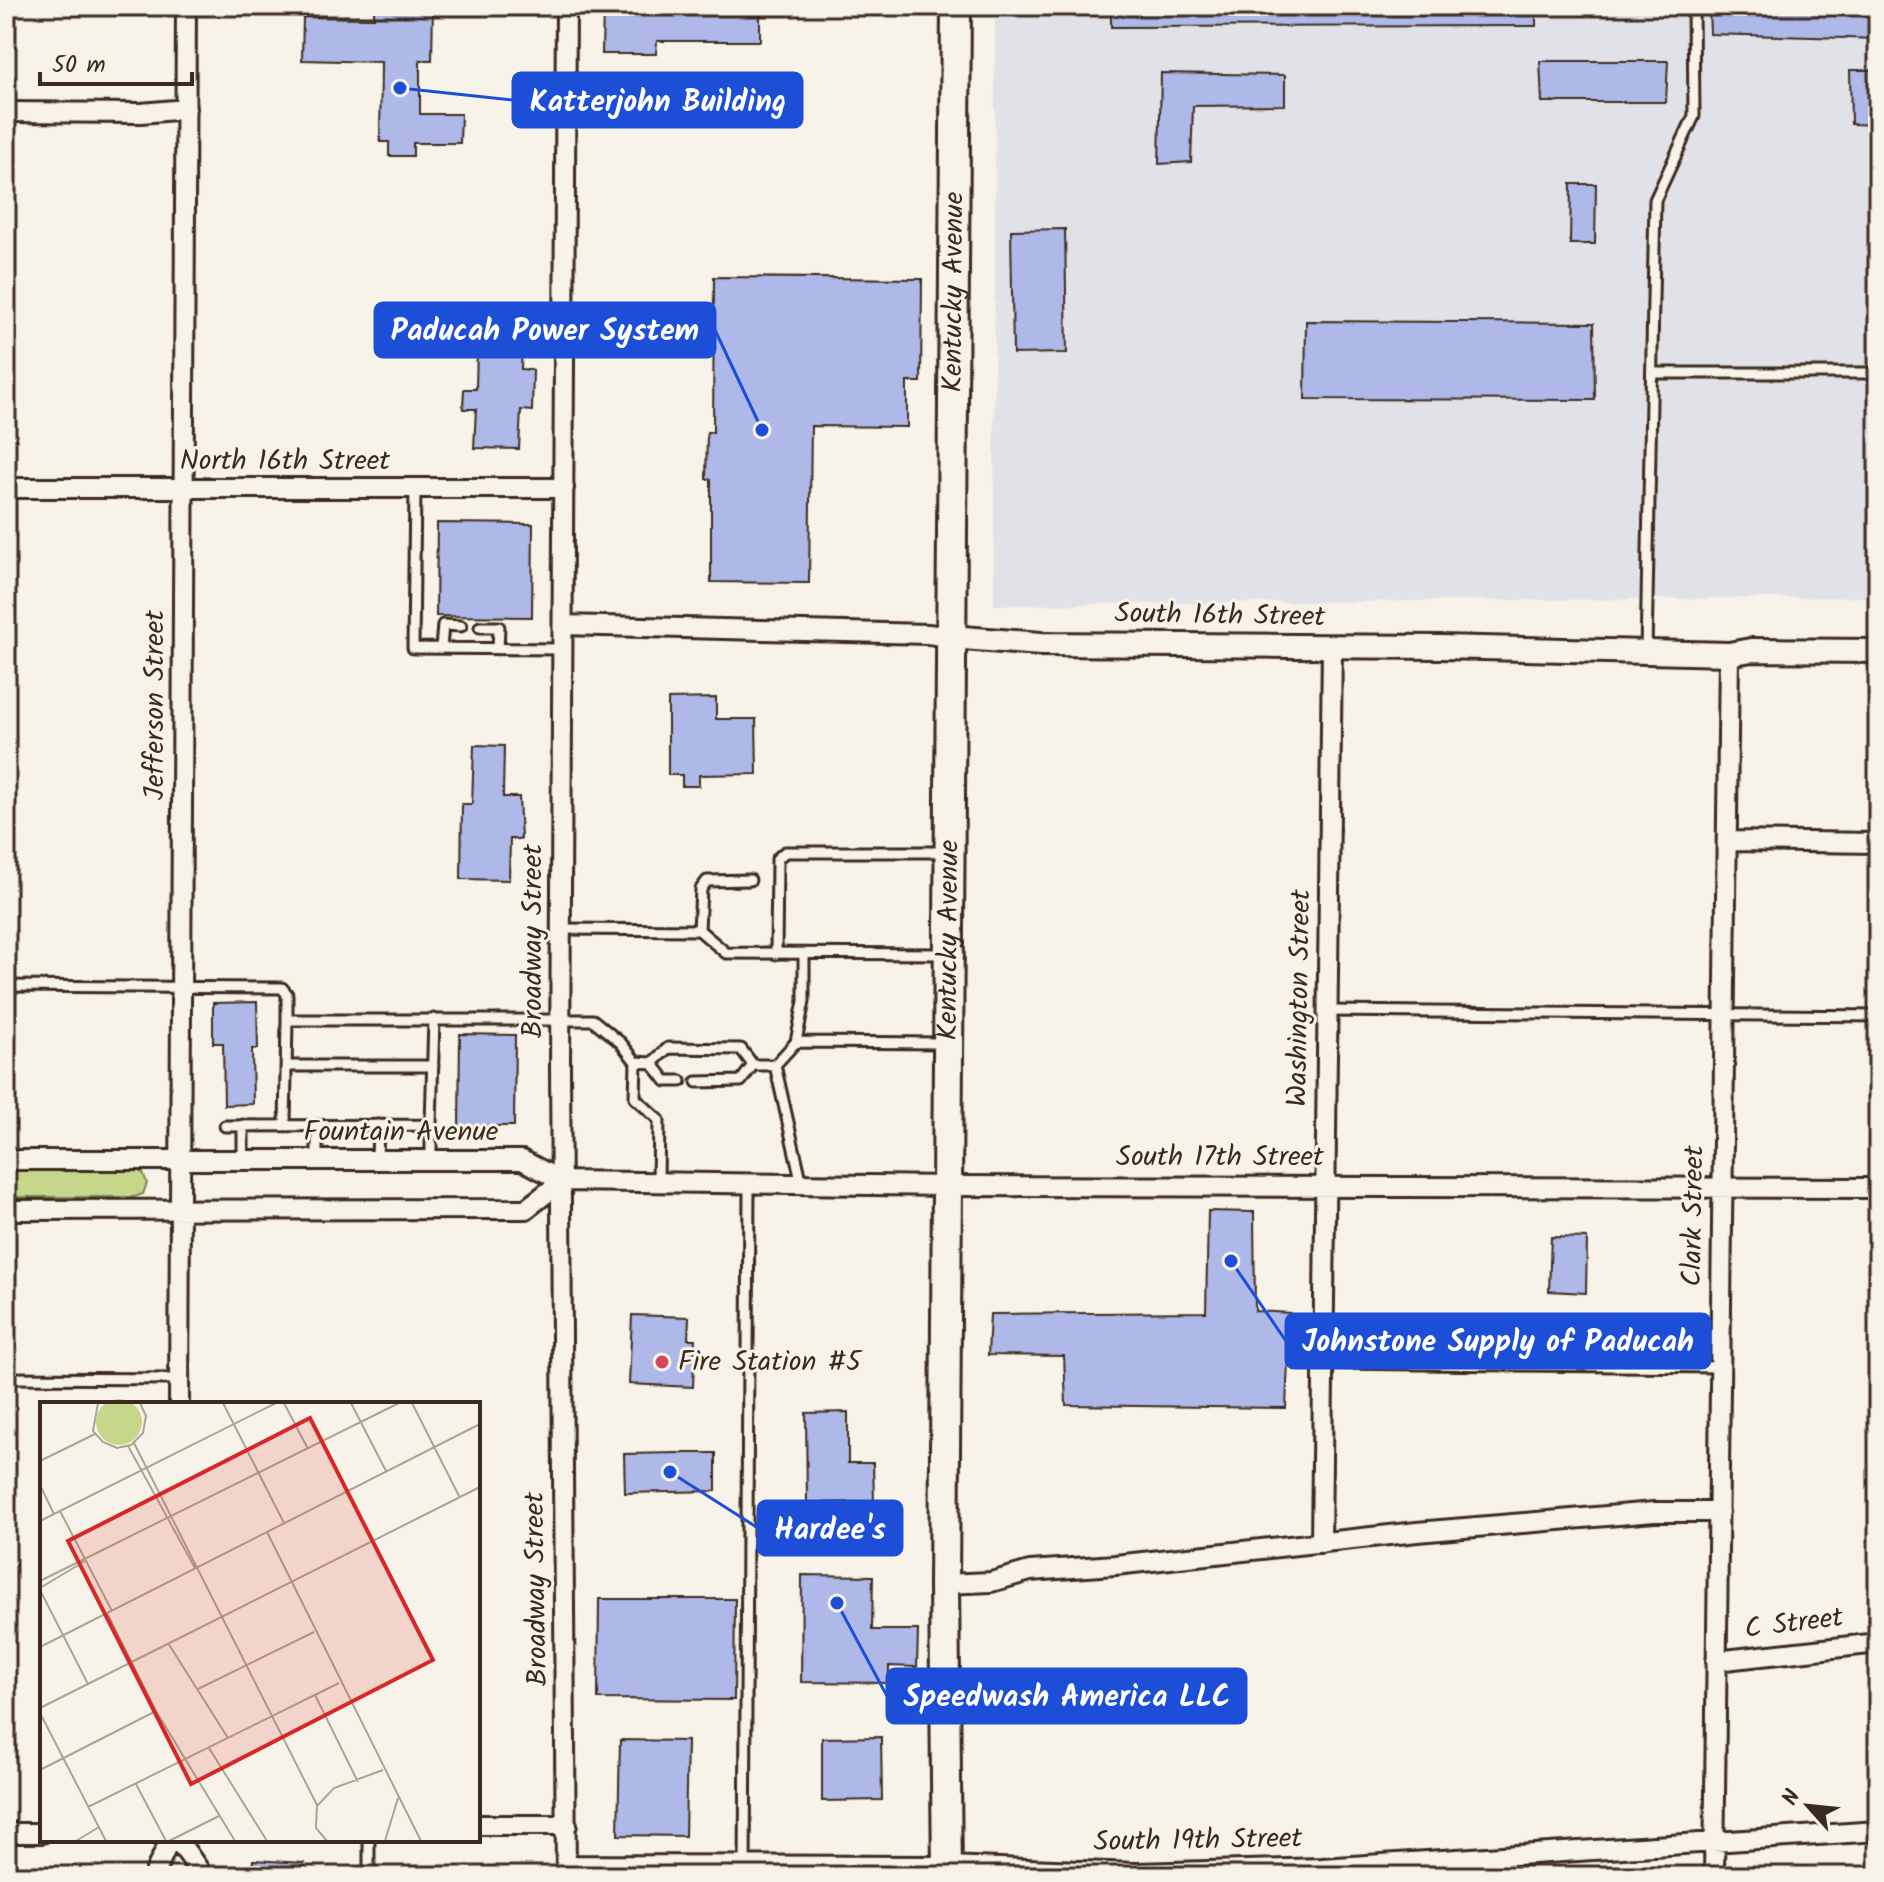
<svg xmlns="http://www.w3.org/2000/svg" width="1884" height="1882" font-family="Kalam,sans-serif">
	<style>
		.built { fill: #e1e2e8 }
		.green { fill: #c6d68a; stroke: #808054; stroke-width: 2 }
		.building { fill: #aeb9e9; stroke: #3b2a1e; stroke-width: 2 }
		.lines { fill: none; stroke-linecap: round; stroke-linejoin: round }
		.service-casing { stroke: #3b2a1e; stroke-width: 15 }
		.minor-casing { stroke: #3b2a1e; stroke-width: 24 }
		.tertiary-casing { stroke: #3b2a1e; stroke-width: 28 }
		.primary-casing { stroke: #3b2a1e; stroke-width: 34 }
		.service { stroke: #f7f3e8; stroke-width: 9 }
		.minor { stroke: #f7f3e8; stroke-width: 18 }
		.tertiary { stroke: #f7f3e8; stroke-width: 22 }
		.primary { stroke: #f7f3e8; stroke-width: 28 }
		.poi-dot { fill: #d1495b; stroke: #f7f3e8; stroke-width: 3 }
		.labels { text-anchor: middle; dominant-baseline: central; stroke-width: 6; stroke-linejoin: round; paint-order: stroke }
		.street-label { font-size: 28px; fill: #3b2a1e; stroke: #f7f3e8 }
		.poi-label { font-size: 28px; fill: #3b2a1e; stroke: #f7f3e8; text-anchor: start }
		.inset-road { fill: none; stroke: #aca397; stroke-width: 2 }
		.view { fill: #d62828; fill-opacity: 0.15; stroke: #d62828; stroke-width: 4 }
		.inset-edge { fill: none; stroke: #3b2a1e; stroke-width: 4 }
		.leader { fill: none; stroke: #1d4ed8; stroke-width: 3 }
		.callout-dot { fill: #1d4ed8; stroke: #f7f3e8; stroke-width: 3 }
		.callout { fill: #1d4ed8; stroke: #1d4ed8; stroke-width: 3 }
		.callout-label { font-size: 30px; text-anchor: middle; font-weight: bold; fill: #fff }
	</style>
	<rect width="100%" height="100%" fill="#f7f3e8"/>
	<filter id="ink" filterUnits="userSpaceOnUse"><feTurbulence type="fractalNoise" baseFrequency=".0125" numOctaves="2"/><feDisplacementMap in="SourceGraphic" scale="16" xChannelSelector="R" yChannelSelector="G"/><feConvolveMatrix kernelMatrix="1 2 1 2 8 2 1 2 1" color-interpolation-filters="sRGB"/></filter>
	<g filter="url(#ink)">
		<path class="built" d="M995,6H1878V597L994,605Z"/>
		<path class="green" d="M6,1169L137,1170L143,1173L147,1183L143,1194L134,1197H6Z"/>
		<path class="building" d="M374,6H433L432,60H420V114H461L460,143H413V156H389V142H380L381,62L302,60L303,17L374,18Z
			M603,6H760V41H657L656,54H602Z
			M1111,6H1536V26L1111,27Z
			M1709,6H1878V39L1710,34Z
			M1540,61H1668L1666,102H1542Z
			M1850,70H1878V125L1851,124Z
			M1161,73L1285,75V105L1193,106L1191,162L1159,164Z
			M1571,184H1596L1595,244H1570Z
			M1065,229L1067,353L1013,354L1011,230Z
			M714,277L922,279L921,382H907V427L811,426L809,583L711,582V479H706L707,432H713Z
			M1306,321L1594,323L1595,400L1305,399Z
			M502,341V343L522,344L521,369L533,370L532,411L521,410L519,449L474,448L476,409H463L464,389H476L477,347Z
			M437,523L533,524L532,617L436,616Z
			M716,698V719H756L757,774L699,775V786H682V775H668V699Z
			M474,745L504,746L503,797H519L521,839H510L509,880L461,879L462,804H472Z
			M257,1002L258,1049H252L253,1104L224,1105L223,1043H213V1003Z
			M460,1034L515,1035L514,1126H459Z
			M1208,1211L1254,1212L1255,1311L1290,1313L1286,1408L1066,1405L1064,1356L988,1355L990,1314L1206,1312Z
			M1551,1237L1587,1238L1586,1293L1549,1291Z
			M632,1315L689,1317L688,1339H695L693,1387L629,1384Z
			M848,1412V1463H873L874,1502L807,1503L806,1413Z
			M679,1453H716V1491L625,1493L624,1454Z
			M802,1575L873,1576L872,1630H918L917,1667L889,1666V1683L801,1682Z
			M599,1599H735L734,1700L598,1699Z
			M881,1737L882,1800L822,1801V1738Z
			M620,1740L687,1741L685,1836L618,1835Z
			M253,1860L304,1863V1876H252Z"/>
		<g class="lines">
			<g class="service-casing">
				<path id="service" d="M1652,373H1878
					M415,489L413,648L562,649
					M480,627H499L498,649
					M441,648L443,625L461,626
					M1646,652L1655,200L1694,116L1693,6
					M561,929L699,930L726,953L946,954
					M699,930L701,889L707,881L750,880
					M776,954L777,859L785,852H946
					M6,986L282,988L287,994V1020
					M1327,1011L1878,1016
					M796,1042L946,1043
					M636,1062L652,1063L668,1048L741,1049L753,1065
					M652,1063L666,1081H681
					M753,1065H775L796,1042L804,1001V955
					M775,1065L802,1184
					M286,1066H433
					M697,1082L741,1081L753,1065
					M243,1125V1160
					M285,1125L287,1020H593L621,1043L636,1062L635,1098L659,1120L658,1182
					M225,1126L431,1125L434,1019
					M317,1160V1125
					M377,1160L378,1125
					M431,1160V1125
					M1323,1363L1720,1367
					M6,1378L179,1379
					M369,1876V1840
					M745,1876L749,1183"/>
			</g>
			<g class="minor-casing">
				<path id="minor" d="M566,6L560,1068L566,1876
					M6,112L141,113L186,109
					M6,488H564
					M563,625L928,634L950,637
					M1727,841L1878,843
					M6,1160H522L562,1181L949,1186L1878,1188
					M6,1210L526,1209L562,1181
					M179,1404L186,6
					M1321,1543L1332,647
					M944,1584L991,1582L1030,1571L1115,1565L1417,1532L1654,1512H1719
					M1716,1661L1878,1643
					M478,1825H567
					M6,1833H42
					M178,1840L199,1870V1876
					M566,1865L947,1866L1136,1873L1322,1868L1878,1831
					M155,1876L156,1870L170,1840
					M1714,1876L1729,654"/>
			</g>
			<g class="tertiary-casing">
				<path id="tertiary" d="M950,637L1041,644L1440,647L1729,654L1751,650L1878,651"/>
			</g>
			<g class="primary-casing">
				<g id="primary">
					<path id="s1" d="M947,1876L944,1584L956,6"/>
				</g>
			</g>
			<use href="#service" class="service"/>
			<use href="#minor" class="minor"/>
			<use href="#tertiary" class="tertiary"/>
			<use href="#primary" class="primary"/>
		</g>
	</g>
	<circle class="poi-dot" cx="662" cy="1362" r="8"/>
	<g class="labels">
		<g class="street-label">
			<text stroke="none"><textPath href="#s1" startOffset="1584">Kentucky Avenue</textPath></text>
			<text x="285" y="461">North 16th Street</text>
			<text transform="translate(1220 616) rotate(1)">South 16th Street</text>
			<text transform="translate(155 705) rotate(-90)">Jefferson Street</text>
			<text transform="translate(533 941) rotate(-90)">Broadway Street</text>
			<text stroke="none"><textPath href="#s1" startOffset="936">Kentucky Avenue</textPath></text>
			<text transform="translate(1300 998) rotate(-89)">Washington Street</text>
			<text x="401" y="1132">Fountain Avenue</text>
			<text x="1220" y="1157">South 17th Street</text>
			<text transform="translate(1694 1216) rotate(-89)">Clark Street</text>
			<text transform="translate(537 1589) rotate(-91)">Broadway Street</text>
			<text transform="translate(1794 1624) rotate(-7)">C Street</text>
			<text transform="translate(1198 1841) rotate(-1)">South 19th Street</text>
		</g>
		<g class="poi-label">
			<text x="678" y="1362">Fire Station #5</text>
		</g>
	</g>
	<g transform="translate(40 1402)">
		<rect width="440" height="440" fill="#f7f3e8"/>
		<path d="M56 20a23 23 0 1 1 46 0a23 23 0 1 1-46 0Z" fill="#c6d68a"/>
		<path class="inset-road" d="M58,1L53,29L63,40L77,46L91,43L103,31L106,14L100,1M183,1L244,121M244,1L268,47M311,1L346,69M372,1L420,96M94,41L277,403L276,426L287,439M88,44L155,166M0,59L55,32M0,83L14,112M20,109L72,209M0,119L236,1M227,130L381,439M0,179L359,1M0,186L45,159M0,188L48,282M67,211L116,309L195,439M128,241L188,336M0,245L440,22M158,287L274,230M275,293L318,380M0,306L440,85M0,311L66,439M169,346L227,439M0,368L116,309M96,382L126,439M277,404L294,386L343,368M48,405L299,281M36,439L59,425M129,439L179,414M345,439L358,396"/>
		<path class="view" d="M270,16L393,258L151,382L28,139Z"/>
		<rect width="440" height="440" class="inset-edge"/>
	</g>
	<path class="leader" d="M400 88L513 100M762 430L715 330M1231 1261L1286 1341M670 1472L758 1528M837 1603L887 1696"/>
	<g class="callout-dot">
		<circle cx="400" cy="88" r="8"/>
		<circle cx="762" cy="430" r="8"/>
		<circle cx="1231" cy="1261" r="8"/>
		<circle cx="670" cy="1472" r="8"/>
		<circle cx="837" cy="1603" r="8"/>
	</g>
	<g class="callout">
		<rect x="513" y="73" width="289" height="54" rx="8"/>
		<rect x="375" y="303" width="340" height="54" rx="8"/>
		<rect x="1286" y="1314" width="424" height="54" rx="8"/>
		<rect x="758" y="1501" width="144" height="54" rx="8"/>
		<rect x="887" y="1669" width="359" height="54" rx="8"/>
	</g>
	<g class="callout-label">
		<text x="658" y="111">Katterjohn Building</text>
		<text x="545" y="340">Paducah Power System</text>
		<text x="1498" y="1351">Johnstone Supply of Paducah</text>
		<text x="830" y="1539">Hardee's</text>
		<text x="1067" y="1706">Speedwash America LLC</text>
	</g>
	<rect width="1884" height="1882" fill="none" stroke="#f7f3e8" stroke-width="32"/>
	<rect x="16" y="16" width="1852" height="1850" fill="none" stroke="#3b2a1e" stroke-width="3" filter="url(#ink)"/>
	<g transform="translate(1808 1806) rotate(297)" stroke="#f7f3e8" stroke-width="6" paint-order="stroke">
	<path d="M0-6L14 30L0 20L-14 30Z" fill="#3b2a1e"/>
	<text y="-12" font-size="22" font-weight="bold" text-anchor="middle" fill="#3b2a1e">N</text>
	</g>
	<path d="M40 72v12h152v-12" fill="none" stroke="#3b2a1e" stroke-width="4"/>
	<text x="52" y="72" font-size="24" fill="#3b2a1e" stroke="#f7f3e8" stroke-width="6" paint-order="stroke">50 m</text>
</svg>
